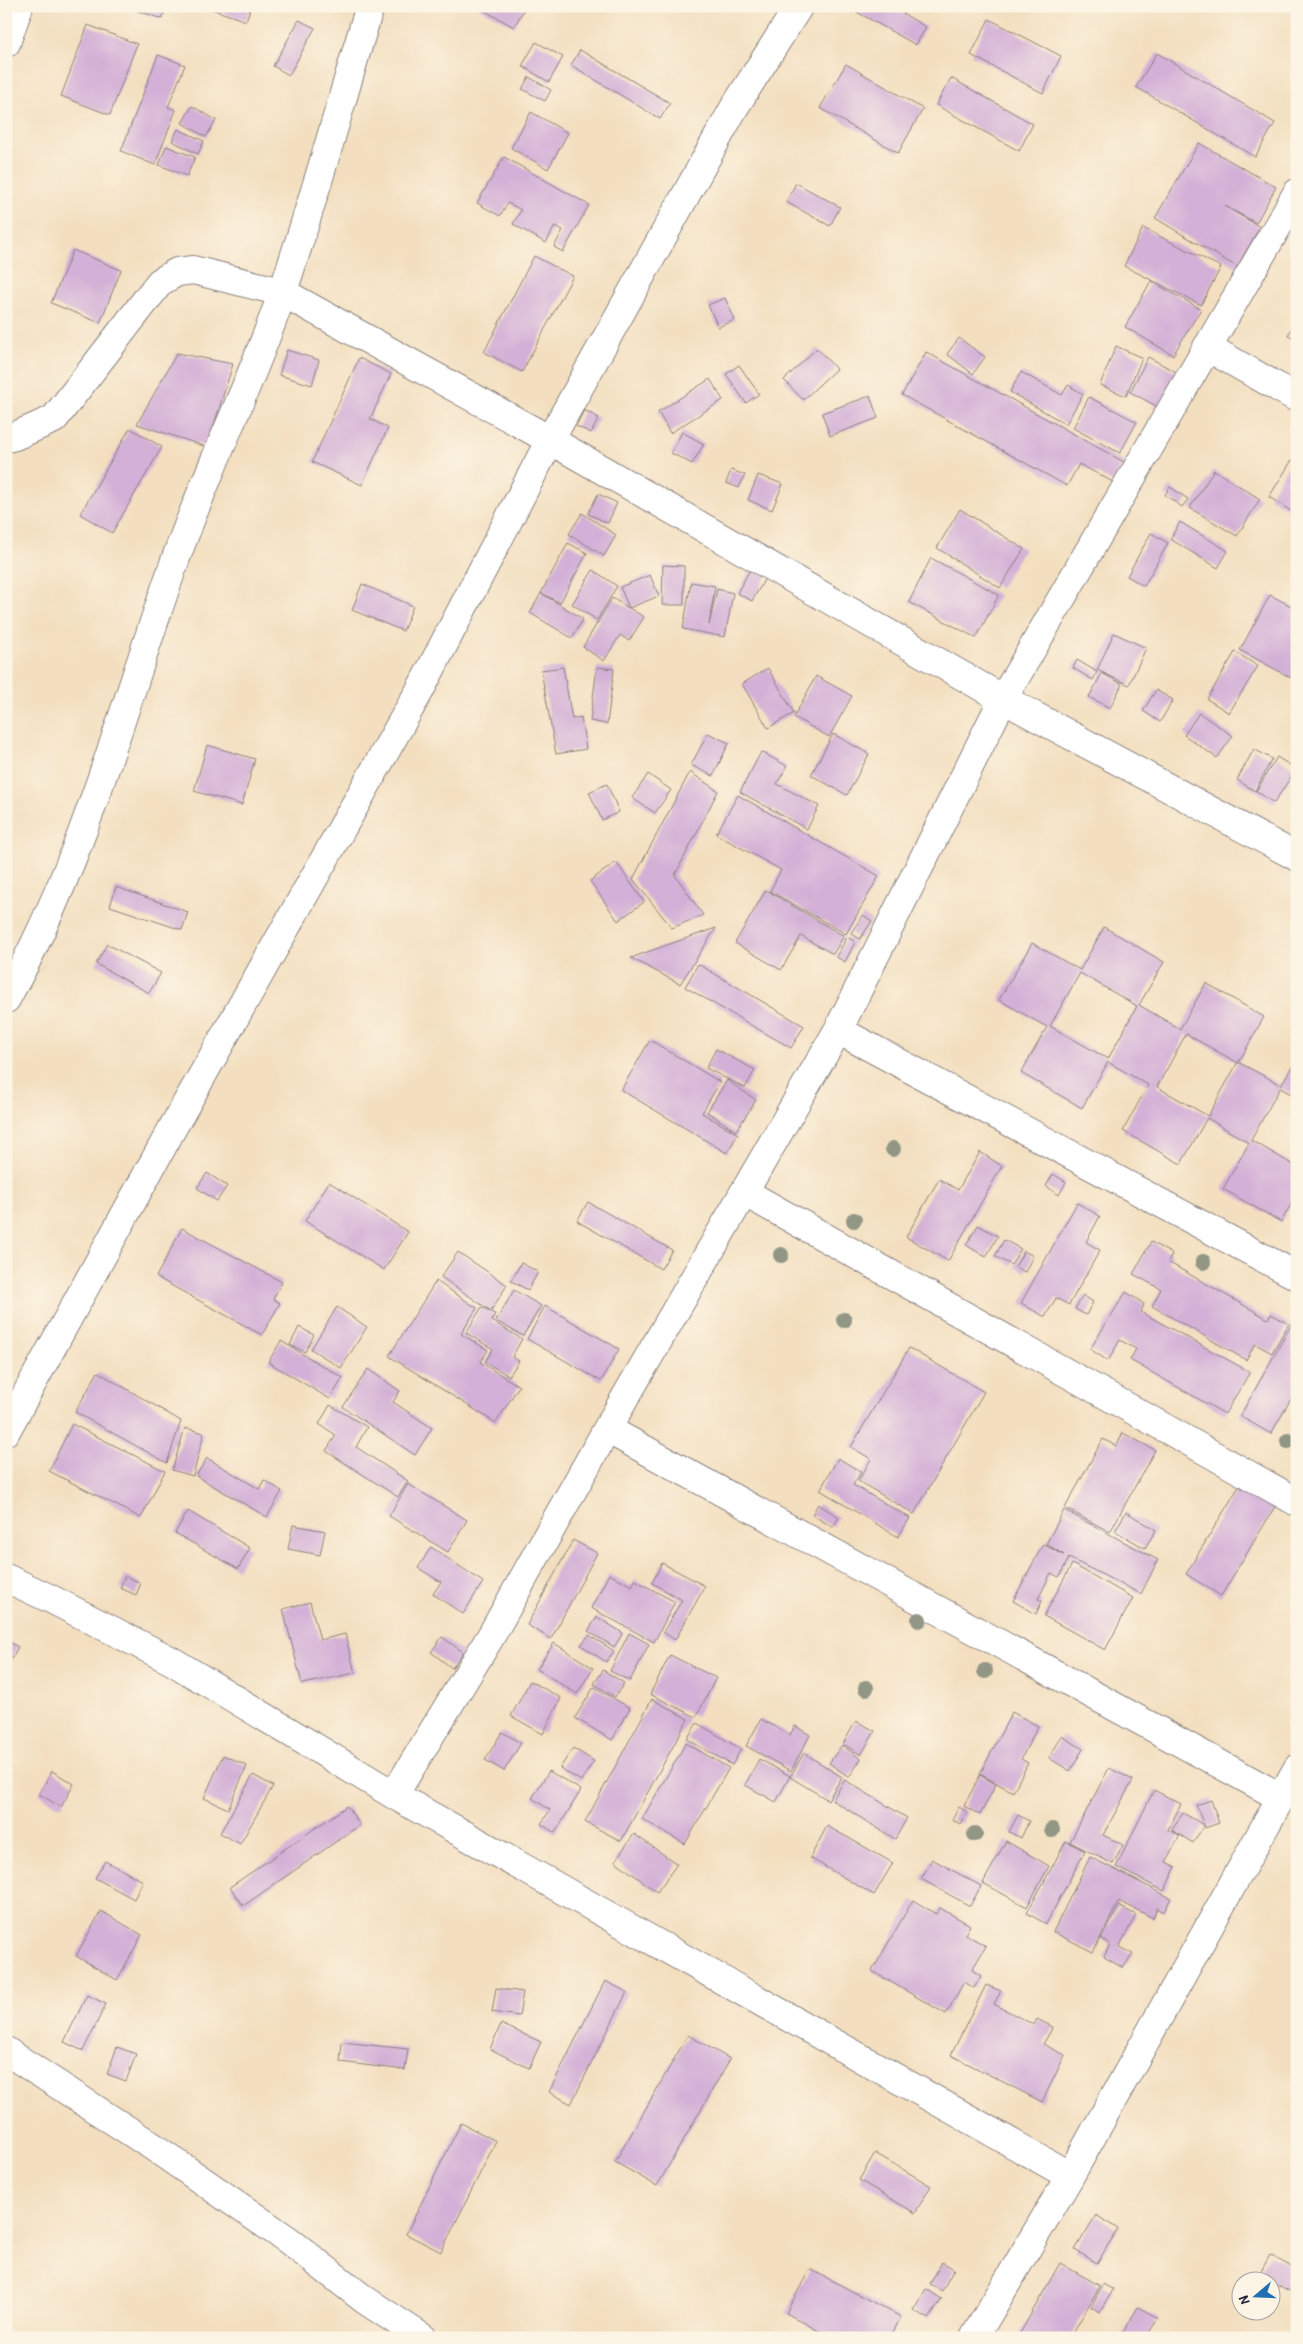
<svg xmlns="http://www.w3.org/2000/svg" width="1303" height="2344" font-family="'Patrick Hand',sans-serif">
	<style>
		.building { fill: #d3b0d7; fill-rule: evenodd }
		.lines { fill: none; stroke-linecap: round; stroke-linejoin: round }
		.minor-casing { stroke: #8a807e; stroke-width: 30 }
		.minor { stroke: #fff; stroke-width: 28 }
		.tree { fill: #929785 }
	</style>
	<rect width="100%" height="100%" fill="#fcf5e5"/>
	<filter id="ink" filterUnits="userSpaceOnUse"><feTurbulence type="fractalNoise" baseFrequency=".02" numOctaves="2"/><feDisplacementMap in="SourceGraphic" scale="10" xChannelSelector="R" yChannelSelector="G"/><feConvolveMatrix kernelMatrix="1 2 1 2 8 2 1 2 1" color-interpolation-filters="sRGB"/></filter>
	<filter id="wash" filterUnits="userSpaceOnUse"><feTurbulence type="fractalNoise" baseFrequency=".0096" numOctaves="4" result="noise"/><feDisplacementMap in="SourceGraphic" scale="20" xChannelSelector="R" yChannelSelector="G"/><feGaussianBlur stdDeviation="1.12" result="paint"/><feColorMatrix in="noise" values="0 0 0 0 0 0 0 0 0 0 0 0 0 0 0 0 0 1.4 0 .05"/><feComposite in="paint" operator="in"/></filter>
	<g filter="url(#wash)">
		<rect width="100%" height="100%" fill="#f3dfc0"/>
		<g id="blocks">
			<path class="building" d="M124,6H166L162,19Z
				M203,6H251L246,21Z
				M476,6H519L524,9L514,27Z
				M629,6H639L636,11Z
				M858,6H890L926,27L916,45L855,11Z
				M989,19L1061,56L1043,93L971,55Z
				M299,20L315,28L289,75L273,66Z
				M88,25L137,44L110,115L61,96Z
				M536,42L563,57L549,82L522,66Z
				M580,50L670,103L660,119L571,65Z
				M1157,53L1275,123L1255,157L1136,87Z
				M158,55L185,65L168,107L176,110L155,165L121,151Z
				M846,64L923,109L898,153L820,108Z
				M529,77L551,90L545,101L522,89Z
				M951,78L1033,124L1019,151L936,105Z
				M192,106L216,120L206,137L182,123Z
				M531,112L568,133L548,169L511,148Z
				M178,129L204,141L198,154L172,141Z
				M1199,143L1276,187L1256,223L1225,206L1260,227L1237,267L1155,218Z
				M166,146L195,157L187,176L159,165Z
				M504,157L589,205L563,252L554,247L563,230L555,226L546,243L513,224L521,210L508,203L500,216L477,203Z
				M796,183L840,207L830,226L786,202Z
				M1143,228L1221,267L1201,305L1124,266Z
				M73,250L121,270L100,323L51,303Z
				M534,256L573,276L522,372L484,352Z
				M1151,281L1201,309L1173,355L1125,327Z
				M725,298L735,320L718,327L708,305Z
				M1297,318V339L1288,335Z
				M959,338L985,357L973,374L947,354Z
				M1116,346L1142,358L1126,396L1100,385Z
				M817,348L836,369L803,400L784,380Z
				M287,350L319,360L312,385L279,375Z
				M926,352L1124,462L1113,482L1079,464L1067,486L902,395Z
				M177,353L233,364L207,447L137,424Z
				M1148,357L1182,375L1164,410L1130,392Z
				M359,358L391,374L370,419L388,428L362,485L312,462Z
				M739,365L759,394L746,403L726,374Z
				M1021,372L1062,395L1068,385L1083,394L1066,424L1010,392Z
				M710,379L723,400L670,433L658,412Z
				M870,396L878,418L830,436L822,413Z
				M1089,397L1137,422L1120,453L1073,428Z
				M584,410L599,418L591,433L576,426Z
				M130,428L162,447L112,533L80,514Z
				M682,432L704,444L692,464L671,453Z
				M1297,452V515L1269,497Z
				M731,470L745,475L739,488L726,483Z
				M1214,470L1260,499L1237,536L1190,508Z
				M758,475L783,484L772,510L748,500Z
				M1170,487L1188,499L1182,507L1165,495Z
				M598,494L617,503L608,523L588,514Z
				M960,509L1024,549L1000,588L937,548Z
				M582,513L616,535L604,556L569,534Z
				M1180,522L1228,551L1218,568L1170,539Z
				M1151,533L1168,543L1144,586L1127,576Z
				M568,543L587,553L560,603L541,593Z
				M931,558L999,595L976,638L909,602Z
				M663,565L684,566V605H662Z
				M752,566L767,575L752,601L737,593Z
				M593,570L617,586L597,620L572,604Z
				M650,575L659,596L629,608L620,587Z
				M691,582L715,586L709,625L717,589L733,593L725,637L683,629Z
				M362,584L413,606L403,631L352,610Z
				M541,593L583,619L572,638L530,613Z
				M1270,595L1297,609V681L1240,650Z
				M612,598L644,617L629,641L620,635L604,661L583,647Z
				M1114,633L1146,648L1129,685L1097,670Z
				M1235,652L1258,666L1229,713L1207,699Z
				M1077,660L1097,672L1093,680L1073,668Z
				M563,667L572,719L581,717L586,749L556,754L541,670Z
				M597,667L614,669L607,724L590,721Z
				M768,668L794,713L768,728L742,684Z
				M1102,673L1122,684L1110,708L1089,697Z
				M816,676L852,696L829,737L794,717Z
				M1156,690L1173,700L1160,722L1143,711Z
				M1199,713L1233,736L1217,758L1184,735Z
				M708,733L729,743L713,776L691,765Z
				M833,734L869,754L847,795L811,775Z
				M207,745L255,759L242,805L194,791Z
				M1254,749L1272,759L1255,791L1237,780Z
				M761,752L787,766L777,784L819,806L807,829L740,792Z
				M1277,757L1296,769L1274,803L1256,791Z
				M690,772L718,791L675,875L703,915L672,928L633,879Z
				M648,774L671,790L655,813L632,798Z
				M607,784L619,812L602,820L589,792Z
				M738,795L879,876L846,934L770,891L781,870L716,834Z
				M616,862L644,902L618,921L590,881Z
				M116,887L188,912L182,930L110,906Z
				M766,890L844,936L833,954L801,936L781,970L735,943Z
				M863,915L872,921L860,939L851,933Z
				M1104,927L1164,962L1139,1005L1180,1029L1206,983L1264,1017L1238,1063L1186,1034L1157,1087L1208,1116L1238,1062L1281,1085L1297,1058V1097L1280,1088L1251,1140L1297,1167V1194L1281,1222L1223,1189L1249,1143L1207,1118L1181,1164L1123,1131L1148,1085L1108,1062L1082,1108L1021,1073L1047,1027L999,1000L1032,943L1080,970ZM1080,973L1137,1006L1108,1059L1050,1026Z
				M716,928L680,984L631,958L647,952Z
				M847,937L855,942L845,962L836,957Z
				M107,944L161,973L149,993L96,964Z
				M698,964L804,1026L791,1048L685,987Z
				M650,1040L720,1082L702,1113L738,1134L727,1153L621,1090Z
				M716,1049L755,1070L745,1088L706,1068Z
				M727,1080L756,1100L736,1131L707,1112Z
				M980,1152L1002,1166L948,1261L906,1237L939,1179L958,1190Z
				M207,1173L227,1186L217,1201L197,1188Z
				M1053,1174L1066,1182L1059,1195L1046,1186Z
				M329,1182L408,1232L384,1270L305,1221Z
				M588,1202L672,1250L661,1269L577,1221Z
				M1077,1203L1100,1216L1086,1242L1100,1250L1069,1305L1056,1298L1045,1317L1021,1303Z
				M978,1225L998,1236L986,1257L966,1245Z
				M182,1228L282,1282L273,1299L280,1303L262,1335L156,1277Z
				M1004,1240L1021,1249L1011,1265L995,1256Z
				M1151,1242L1172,1254L1168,1262L1268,1319L1271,1314L1289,1324L1272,1353L1255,1344L1246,1360L1152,1306L1161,1289L1133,1274Z
				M1024,1251L1033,1256L1025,1272L1015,1267Z
				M458,1252L507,1285L491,1311L441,1277Z
				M521,1263L538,1272L528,1290L511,1281Z
				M436,1281L477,1308L461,1334L488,1350L480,1362L519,1386L496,1423L389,1356Z
				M514,1290L541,1306L523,1336L496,1321Z
				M1126,1292L1144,1304L1141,1312L1250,1372L1225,1414L1130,1360L1136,1349L1120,1340L1108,1361L1090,1349Z
				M1083,1295L1093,1302L1086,1315L1075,1309Z
				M545,1306L619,1349L601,1381L527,1339Z
				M337,1307L367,1327L341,1368L311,1349Z
				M482,1307L495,1314L492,1321L522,1339L512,1357L519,1361L509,1376L485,1362L493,1349L466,1333Z
				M1297,1315V1388L1271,1434L1240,1416Z
				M299,1327L314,1335L305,1352L290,1345Z
				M281,1341L343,1378L330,1399L268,1362Z
				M909,1348L984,1392L914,1514L858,1481L871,1459L851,1447Z
				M368,1369L400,1391L393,1402L432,1428L415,1455L343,1407Z
				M98,1372L181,1421L167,1463L75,1412Z
				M330,1405L367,1427L356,1447L408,1481L398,1497L326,1451L336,1435L319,1424Z
				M72,1424L165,1471L141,1518L49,1471Z
				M185,1428L204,1433L193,1476L172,1470Z
				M1123,1433L1155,1450L1110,1532L1065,1508L1103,1439L1116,1446Z
				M207,1458L259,1489L264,1480L282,1491L267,1517L196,1476Z
				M838,1458L861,1472L853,1485L910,1518L898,1537L820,1490Z
				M1244,1478L1279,1500L1221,1596L1186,1574Z
				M408,1484L467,1520L448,1552L389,1516Z
				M818,1504L839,1517L833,1527L812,1515Z
				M1064,1510L1158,1560L1141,1594L1069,1558L1059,1577L1051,1573L1038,1599L1042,1601L1036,1614L1013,1601L1043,1544L1064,1555L1046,1544Z
				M188,1511L250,1548L238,1569L175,1533Z
				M1126,1512L1156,1530L1145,1548L1115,1531Z
				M293,1525L325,1531L320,1555L288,1549Z
				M573,1540L597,1553L551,1639L527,1625Z
				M431,1547L483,1582L463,1614L433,1594L441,1582L418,1568Z
				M662,1563L705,1586L675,1640L663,1632L682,1600L652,1583Z
				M1072,1564L1133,1598L1105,1650L1044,1616Z
				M609,1574L632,1586L635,1580L675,1602L654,1642L591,1608Z
				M125,1576L141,1583L136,1595L120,1588Z
				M310,1602L320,1640L345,1634L355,1673L302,1684L283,1609Z
				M597,1617L623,1633L614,1647L588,1631Z
				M629,1633L649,1644L630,1681L610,1671Z
				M589,1635L614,1651L606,1662L581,1645Z
				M442,1637L463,1652L452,1668L431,1652Z
				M6,1640L18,1647L6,1669Z
				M554,1643L593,1668L577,1694L537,1669Z
				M670,1655L716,1678L696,1717L650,1694Z
				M603,1670L624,1683L615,1697L594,1684Z
				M530,1681L561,1698L543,1734L511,1716Z
				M594,1687L630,1708L612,1740L575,1718Z
				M652,1699L688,1719L621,1841L585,1822Z
				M1012,1712L1038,1726L1021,1759L1028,1763L1013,1792L980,1774Z
				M761,1719L790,1735L795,1726L810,1735L791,1771L746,1746Z
				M856,1721L875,1731L861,1755L843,1744Z
				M697,1723L741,1749L732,1765L687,1739Z
				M502,1732L521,1743L504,1771L485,1760Z
				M1062,1736L1083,1749L1070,1771L1049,1758Z
				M686,1743L729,1768L685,1844L642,1819Z
				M842,1745L861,1759L849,1777L829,1763Z
				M573,1748L594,1761L581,1781L560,1768Z
				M804,1753L842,1777L828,1800L790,1777Z
				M223,1755L247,1766L228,1809L204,1798Z
				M759,1759L790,1776L776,1802L745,1785Z
				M1109,1768L1133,1780L1103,1835L1123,1845L1113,1864L1070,1842Z
				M52,1771L74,1784L61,1807L39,1794Z
				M549,1771L581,1790L555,1833L541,1824L550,1810L532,1798Z
				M253,1775L273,1786L240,1844L220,1833Z
				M980,1775L996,1784L980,1815L964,1806Z
				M845,1780L907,1818L895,1839L832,1800Z
				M1154,1790L1181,1804L1168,1830L1180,1835L1166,1862L1176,1867L1164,1891L1116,1867Z
				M1211,1800L1219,1823L1205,1828L1196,1805Z
				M347,1806L360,1825L243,1906L230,1887Z
				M959,1807L967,1812L961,1824L952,1820Z
				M1183,1813L1204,1825L1193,1843L1172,1830Z
				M1018,1815L1029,1821L1021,1838L1009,1832Z
				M827,1826L893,1863L874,1895L810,1858Z
				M634,1834L677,1864L657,1892L615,1861Z
				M1006,1841L1049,1866L1027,1907L983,1883Z
				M1066,1841L1085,1851L1046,1924L1027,1913Z
				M1090,1857L1171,1898L1164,1912L1157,1908L1153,1918L1119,1901L1093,1952L1053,1932Z
				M932,1859L981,1886L970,1906L921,1879Z
				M105,1861L143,1881L134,1899L95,1878Z
				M913,1900L936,1914L940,1908L970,1925L965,1934L986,1946L972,1970L981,1976L974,1988L964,1982L946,2014L872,1971Z
				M1119,1906L1136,1915L1119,1947L1133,1954L1123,1968L1104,1957L1110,1944L1101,1939Z
				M101,1911L142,1935L117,1980L76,1956Z
				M605,1981L627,1992L571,2104L549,2092Z
				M986,1985L1001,1991L994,2004L1034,2025L1037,2019L1053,2027L1043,2044L1065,2055L1042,2102L951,2055Z
				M496,1988L523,1992L519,2016L492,2012Z
				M87,1995L106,2004L83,2051L64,2042Z
				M501,2024L541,2042L529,2068L490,2049Z
				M688,2035L730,2059L657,2186L615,2162Z
				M342,2042L408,2049L405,2070L340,2062Z
				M117,2047L136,2054L126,2081L107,2074Z
				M461,2123L496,2141L441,2252L406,2234Z
				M875,2153L931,2186L915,2213L859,2180Z
				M1096,2215L1118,2229L1097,2263L1075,2250Z
				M1270,2255L1297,2270V2295L1259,2275Z
				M942,2262L954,2269L942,2291L930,2284Z
				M1060,2263L1100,2286L1070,2338H1025L1019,2335Z
				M810,2269L901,2317L890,2338H832L786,2313Z
				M1103,2284L1113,2290L1100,2312L1091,2307Z
				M926,2289L942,2299L929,2319L913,2310Z
				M1138,2307L1158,2318L1146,2338H1120Z"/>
		</g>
	</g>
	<g filter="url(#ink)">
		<use href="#blocks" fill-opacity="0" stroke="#8a807e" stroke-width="1"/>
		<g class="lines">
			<g class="minor-casing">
				<path id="minor" d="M6,43L19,6
					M1207,347L1297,398
					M6,438L15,436L54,419L160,282L177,272L193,270L282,292L550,440L1003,699L1297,857
					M6,999C84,861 123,706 176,558C208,468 252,382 283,291C315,197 341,101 370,6
					M838,1030L1297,1276
					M744,1192L1297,1502
					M607,1429L1280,1797
					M6,1431L172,1129L420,690L550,440L734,108L799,6
					M6,1578L51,1599L172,1661L394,1795L1070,2176
					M394,1795L491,1636L607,1429L838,1030L1003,699L1297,193
					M6,2051L152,2146L288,2240L365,2300L423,2338
					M974,2338L1070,2176L1297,1769"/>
			</g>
			<use href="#minor" class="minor"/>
		</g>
		<g class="tree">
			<circle cx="893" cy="1149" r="8"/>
			<circle cx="854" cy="1220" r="8"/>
			<circle cx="781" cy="1255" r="8"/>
			<circle cx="1203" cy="1262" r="8"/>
			<circle cx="844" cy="1320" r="8"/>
			<circle cx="1288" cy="1441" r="8"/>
			<circle cx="919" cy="1620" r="8"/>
			<circle cx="985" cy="1671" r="8"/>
			<circle cx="866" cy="1688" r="8"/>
			<circle cx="1052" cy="1830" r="8"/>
			<circle cx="975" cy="1834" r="8"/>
		</g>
	</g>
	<rect width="1303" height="2344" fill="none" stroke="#fcf5e5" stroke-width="25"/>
	<g transform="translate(1256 2296) rotate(251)"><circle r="24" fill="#fcf5e5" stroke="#a5a1a1"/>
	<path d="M0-4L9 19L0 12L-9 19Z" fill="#1f6fb2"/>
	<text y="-8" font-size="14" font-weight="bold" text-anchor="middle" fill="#22223b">N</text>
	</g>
</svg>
